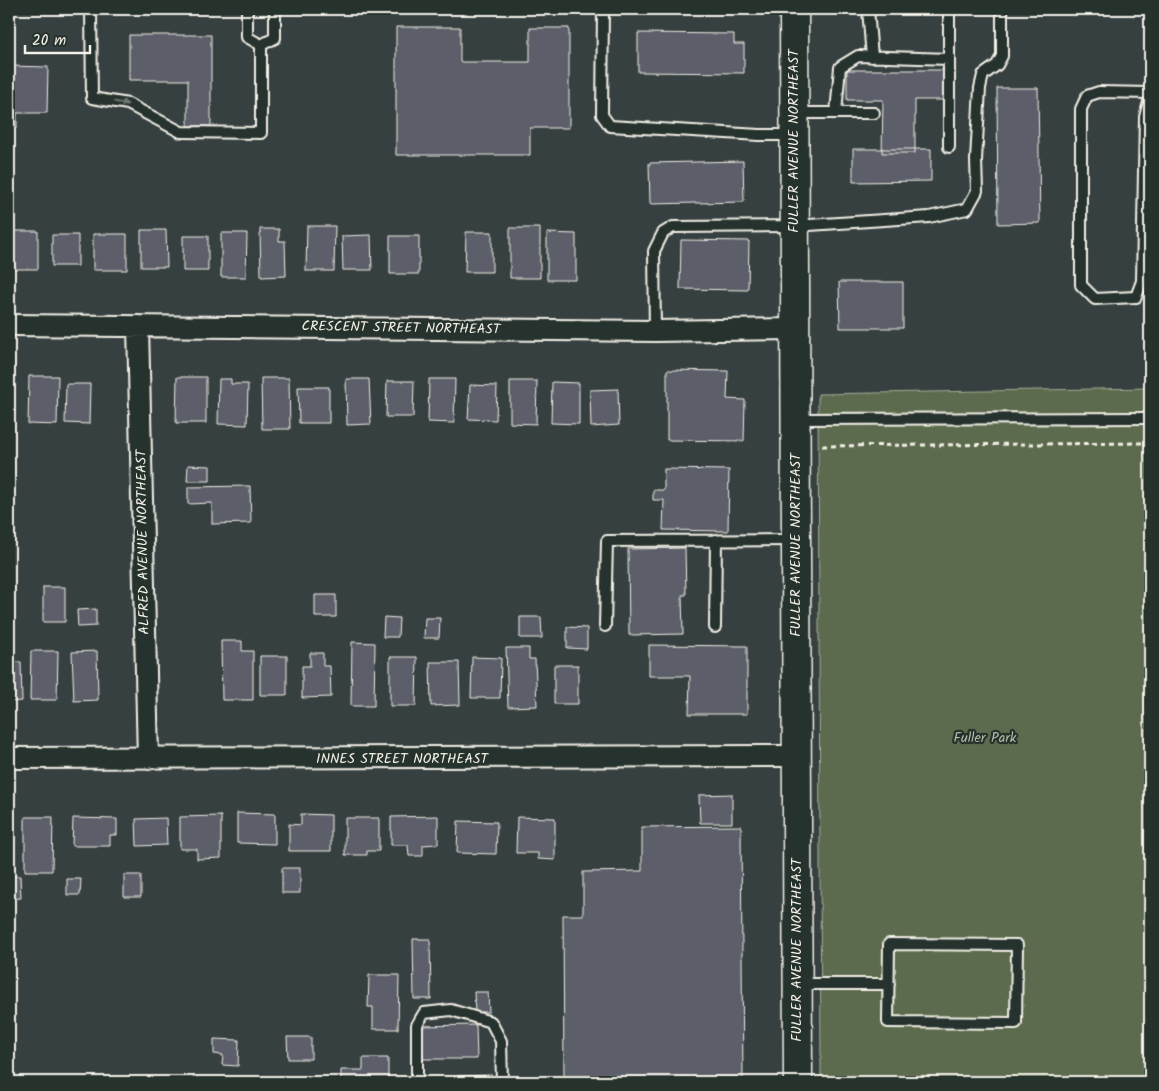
<svg xmlns="http://www.w3.org/2000/svg" width="1159" height="1091" font-family="Kalam,sans-serif">
	<style>
		.green { fill: #5b6b4d; stroke: #a8ae9a }
		.building { fill: #5c5e6b; stroke: #f4f1e8 }
		.lines { fill: none; stroke-linecap: round; stroke-linejoin: round }
		.service-casing { stroke: #f4f1e8; stroke-width: 14 }
		.minor-casing { stroke: #f4f1e8; stroke-width: 24 }
		.secondary-casing { stroke: #f4f1e8; stroke-width: 31 }
		.path { stroke: #f4f1e8; stroke-width: 3; stroke-dasharray: 5 4; stroke-linecap: butt }
		.service { stroke: #26332d; stroke-width: 10 }
		.minor { stroke: #26332d; stroke-width: 20 }
		.secondary { stroke: #26332d; stroke-width: 28 }
		.oneway { fill: #6e766e }
		.labels { text-anchor: middle; dominant-baseline: central; stroke-width: 4.5; stroke-linejoin: round; paint-order: stroke }
		.street-label { font-size: 14px; fill: #f4f1e8; stroke: #26332d }
		.park-label { font-size: 14px; fill: #b7bbaa; stroke: #26332d }
	</style>
	<rect width="100%" height="100%" fill="#364040"/>
	<filter id="ink" filterUnits="userSpaceOnUse"><feTurbulence type="fractalNoise" baseFrequency=".02" numOctaves="2"/><feDisplacementMap in="SourceGraphic" scale="10" xChannelSelector="R" yChannelSelector="G"/><feConvolveMatrix kernelMatrix="1 2 1 2 8 2 1 2 1" color-interpolation-filters="sRGB"/></filter>
	<g filter="url(#ink)">
		<path class="green" d="M1150,388V1082H821L818,394Z"/>
		<path class="building" d="M396,27H460V62H530V28H569V128H530V155H396Z
			M638,33L734,34V44H744V73L638,72Z
			M129,35H211V126H188V80H129Z
			M9,66L48,67L47,113H17V128H9Z
			M847,70H946L945,100H915V153H882L883,100H847Z
			M997,88H1038L1040,223L998,224Z
			M853,149H931V181L853,182Z
			M743,161L744,202L650,204L649,163Z
			M307,226H335L334,271H306Z
			M510,228H540V278H510Z
			M260,229H279V241H285L286,276L261,277Z
			M141,230H166L167,267H141Z
			M14,231H38V269H14Z
			M466,232H492V272H465Z
			M221,233H247L246,277H221Z
			M547,233L576,234V280H547Z
			M93,234H127V270H93Z
			M52,235H78V266H52Z
			M371,235L372,270H343L342,236Z
			M183,236H208V271H183Z
			M390,236H419V274H390Z
			M681,240L749,241L748,290L680,289Z
			M839,282H903V328H840Z
			M667,370L728,371L727,399L745,400L744,441L667,440Z
			M29,376H58L57,425L28,424Z
			M177,377H206V423H176Z
			M261,378H289L290,429H262Z
			M219,379H231V384H248L247,425L218,424Z
			M346,379H369L371,424L347,425Z
			M429,379H455L454,423L428,422Z
			M387,381H414L413,417H386Z
			M510,381H537L536,424L510,423Z
			M552,382L579,383V424L551,423Z
			M66,384H90L89,424L65,423Z
			M470,385L497,386L496,420L468,419Z
			M298,387H329V423H299Z
			M618,389L619,425L591,427L590,390Z
			M188,465L210,466V481H187Z
			M664,469L729,470L728,531L663,530L664,500H653V490H664Z
			M250,486L251,523L212,524V503L188,504V487Z
			M685,548L686,595H682L683,634L629,635L628,549Z
			M43,587H65V622H43Z
			M315,595H336V617H315Z
			M96,609V626L78,627L77,610Z
			M384,617L399,618L398,637H383Z
			M520,617H541L542,638H520Z
			M425,618H440L439,638H424Z
			M567,627L587,628V649L567,648Z
			M221,641H242V651H253V700H222Z
			M352,642L375,643L374,706H351Z
			M649,645L747,646V714H689L690,676H649Z
			M506,648H529V659H535L537,706L508,707Z
			M31,651H58L57,700H30Z
			M97,651L98,700L74,701L72,652Z
			M310,653H323V666H330L331,697L302,698V666H310Z
			M260,656H287V695H260Z
			M390,657H417L416,706H390Z
			M472,657L501,658L500,698H471Z
			M9,662H21L22,701L9,702Z
			M430,662H459L460,705L431,706Z
			M554,665H578V704H554Z
			M732,794V823H700L699,795Z
			M237,813L275,814V844L237,843Z
			M9,814H12V847H9Z
			M301,814L331,815V851H289V824L301,825Z
			M221,816V858L197,859V849H180V817Z
			M438,816V844L423,845V856H409L408,845H391V817Z
			M25,817H53L52,871H25Z
			M517,817L555,818V860L538,859V853H516Z
			M73,818L117,819V835H110V846H72Z
			M166,818L167,845L137,846L136,819Z
			M345,818H379V851H367V855H345Z
			M458,821L497,822L496,854L457,853Z
			M741,826L743,1082H564L563,915H583V872L642,871V827Z
			M282,868H300V893H282Z
			M124,875H141V897H124Z
			M9,876H20L21,898L9,899Z
			M67,879H81L80,895H67Z
			M413,939H430L431,999H414Z
			M369,975H399L398,1029H373V1007H368Z
			M474,992H488L489,1012H475Z
			M476,1025L477,1059H420L419,1026Z
			M287,1037H311V1059H288Z
			M214,1039L239,1040L238,1066L222,1065L223,1055L214,1054Z
			M363,1058H388V1082H341V1070H363Z
			M492,1075V1082H458V1076Z
			M164,1078V1082H129V1079Z
			M281,1079V1082H251V1080Z"/>
		<g class="lines">
			<g class="service-casing">
				<path id="service" d="M91,9L92,98L128,104L181,132L261,133V45
					M247,9V37L261,45
					M603,9L602,115L610,126L759,135H794
					M868,9L872,57
					M261,45L275,38V9
					M949,59V147
					M1150,93L1099,92L1087,96L1081,109V285L1095,299L1136,297L1142,281L1145,117L1150,98
					M795,113H874
					M836,113L840,67L858,56L949,59V9
					M655,331L654,251L663,233L673,227L794,226L929,217L967,209L977,191L976,160L980,88L983,75L997,65L1002,56V9
					M796,419L1150,418
					M605,626L607,541L795,540
					M715,627L716,540
					M889,944L1017,945L1016,1023L888,1022Z
					M798,984H889
					M417,1082V1025L424,1013L451,1010L491,1022L501,1041L502,1082"/>
			</g>
			<g class="minor-casing">
				<path id="minor" d="M9,325L655,331L794,329
					M138,326L148,759
					M9,758L796,756"/>
			</g>
			<g class="secondary-casing">
				<path id="secondary" d="M794,9L798,1082"/>
			</g>
			<path class="path" d="M822,446L1146,443L1150,446
				M1145,598L1150,594"/>
			<use href="#service" class="service"/>
			<use href="#minor" class="minor"/>
			<use href="#secondary" class="secondary"/>
		</g>
		<defs><path id="oneway-solid" d="M-6-.8H1V-3.2L6.5 0L1 3.2V.8H-6Z" transform="scale(1.25)"/></defs>
		<use class="oneway" href="#oneway-solid" transform="translate(121 103) rotate(11)"/>
	</g>
	<g class="labels">
		<g class="street-label">
			<text transform="translate(794 141) rotate(-90)">FULLER AVENUE NORTHEAST</text>
			<text transform="translate(401 328) rotate(1)">CRESCENT STREET NORTHEAST</text>
			<text transform="translate(143 542) rotate(-91)">ALFRED AVENUE NORTHEAST</text>
			<text transform="translate(796 545) rotate(-90)">FULLER AVENUE NORTHEAST</text>
			<text x="402" y="759">INNES STREET NORTHEAST</text>
			<text transform="translate(797 950) rotate(-90)">FULLER AVENUE NORTHEAST</text>
		</g>
		<g class="park-label">
			<text x="985" y="738">Fuller Park</text>
		</g>
	</g>
	<rect width="1159" height="1091" fill="none" stroke="#26332d" stroke-width="30"/>
	<rect x="15" y="15" width="1129" height="1061" fill="none" stroke="#f4f1e8" stroke-width="2" filter="url(#ink)"/>
	<path d="M25 45v8h65v-8" fill="none" stroke="#f4f1e8" stroke-width="2.5"/>
	<text x="32" y="45" font-size="15" fill="#f4f1e8" stroke="#26332d" stroke-width="4" paint-order="stroke">20 m</text>
</svg>
